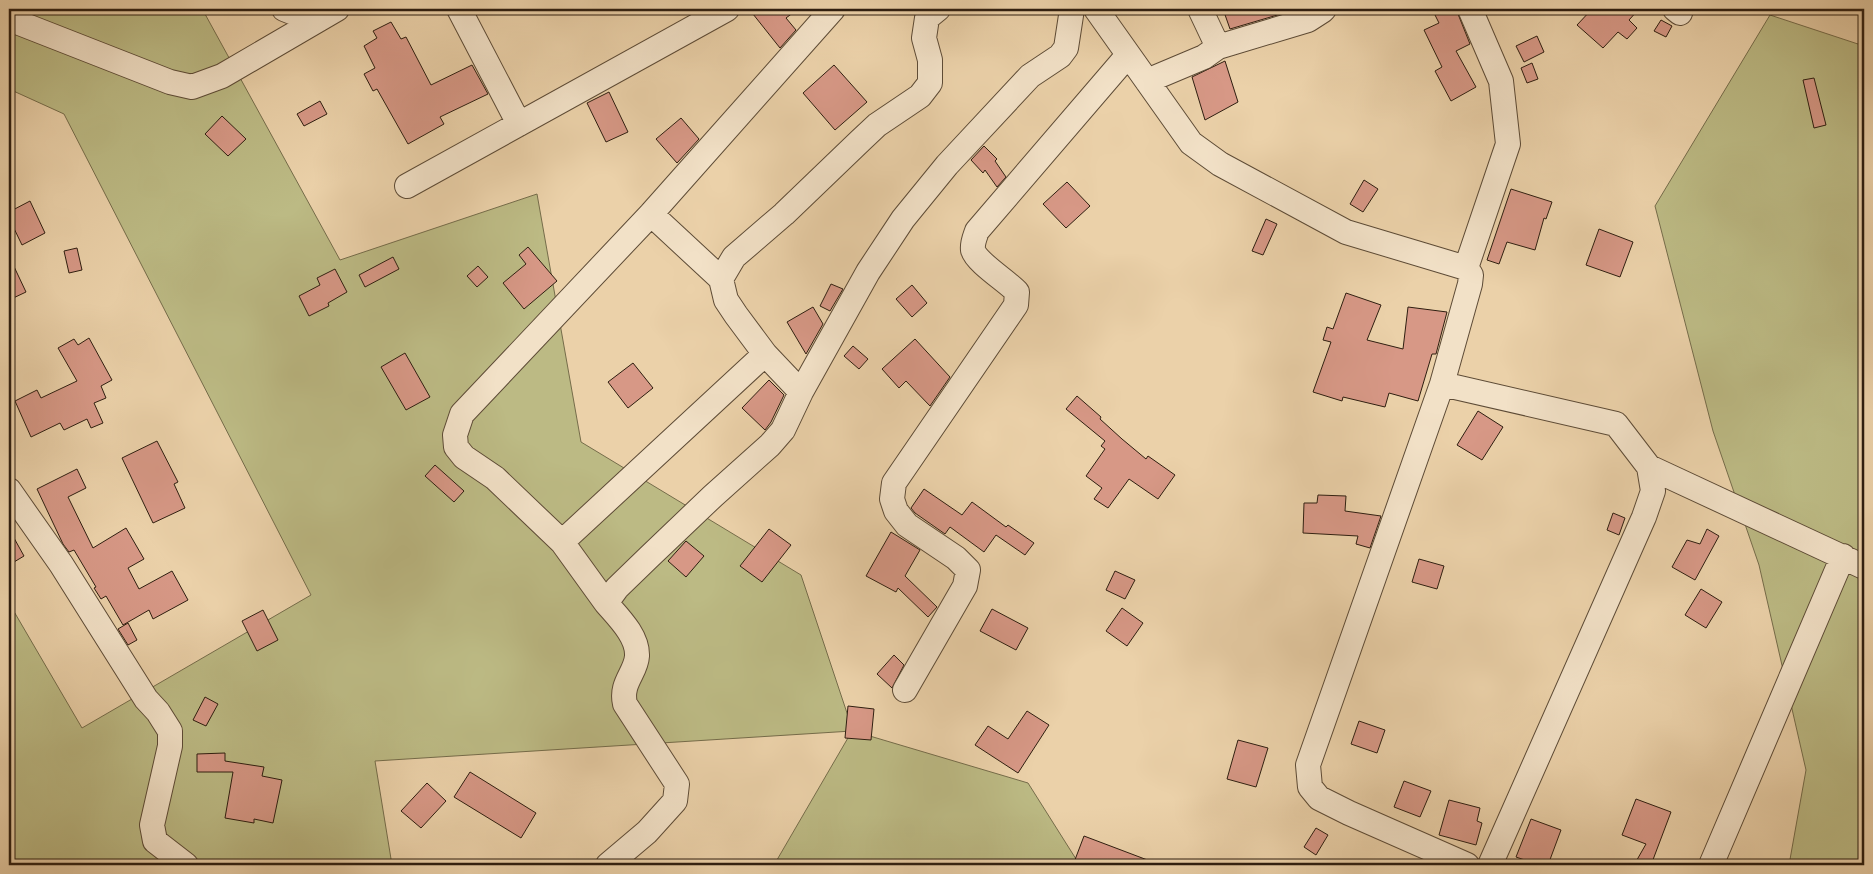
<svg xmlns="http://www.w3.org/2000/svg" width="1873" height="874" font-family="'IM FELL Double Pica',serif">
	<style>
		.green { fill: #bcba84; stroke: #756c4a }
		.building { fill: #d79886; stroke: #2e1e10 }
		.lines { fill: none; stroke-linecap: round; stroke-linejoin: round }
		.minor-casing { stroke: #5d4b36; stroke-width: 26 }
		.minor { stroke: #f2e1c7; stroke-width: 24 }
	</style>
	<rect width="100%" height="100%" fill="#ebd1a9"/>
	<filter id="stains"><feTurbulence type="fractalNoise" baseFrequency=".004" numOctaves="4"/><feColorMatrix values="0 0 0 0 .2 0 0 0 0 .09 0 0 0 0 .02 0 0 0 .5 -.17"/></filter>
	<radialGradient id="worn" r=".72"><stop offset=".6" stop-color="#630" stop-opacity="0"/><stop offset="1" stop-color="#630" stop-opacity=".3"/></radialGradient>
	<path class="green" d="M9,9H192L205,14L340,260L537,194L581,442L801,575L853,731L1028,783L1076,859L1095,865H774L852,731L375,761L392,865H9V603L82,728L311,595L64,114L9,89Z
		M1770,15L1864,46V865H1789L1806,770L1759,565L1713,431L1655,206Z"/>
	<path class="building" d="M749,9H798L786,18L796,30L780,48Z
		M1223,9H1290L1291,11L1230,29Z
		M1432,9H1456L1470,44L1456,51L1476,87L1451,101L1435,71L1442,67L1424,30L1439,23Z
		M1592,9H1639L1629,20L1637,28L1627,39L1618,32L1603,48L1577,25Z
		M1661,20L1672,26L1666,37L1654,31Z
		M391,22L401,39L406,37L431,85L472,65L488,94L440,117L444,124L408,144L377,89L373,91L364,74L375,68L364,46L377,38L373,31Z
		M1537,36L1544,52L1524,62L1516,46Z
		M1225,61L1238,102L1205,120L1192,77Z
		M1532,63L1538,79L1527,83L1521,68Z
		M834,65L867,102L835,130L803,93Z
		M1814,78L1826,125L1814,128L1803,80Z
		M609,92L628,132L606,142L587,103Z
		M320,101L327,114L304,126L297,114Z
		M222,116L246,139L228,156L205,134Z
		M681,118L699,139L677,163L656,139Z
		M984,146L997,159L995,161L1006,177L997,187L985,170L983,173L971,160Z
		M1364,180L1378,189L1363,212L1350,204Z
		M1067,182L1090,206L1066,228L1043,204Z
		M1511,189L1552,202L1546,219L1544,218L1535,250L1507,242L1499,264L1487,260Z
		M30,201L45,233L22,245L9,218V212Z
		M1266,219L1277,224L1263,255L1252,251Z
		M1599,229L1633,242L1620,277L1586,265Z
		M528,247L557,281L524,309L503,283L526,264L519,255Z
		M77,248L82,270L69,273L64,251Z
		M9,256L26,292L9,300Z
		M393,257L399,269L365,287L359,275Z
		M478,266L488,277L477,287L467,276Z
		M335,269L347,292L328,303L329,306L309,316L299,296L320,285L317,278Z
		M831,284L843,289L830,311L820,306Z
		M912,285L927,303L912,317L896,299Z
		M1346,293L1381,305L1367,340L1403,349L1408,307L1447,312L1436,354H1432L1418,401L1389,393L1385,407L1343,397L1342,401L1313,392L1331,342L1323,340L1327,327L1333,329Z
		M813,307L823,324L806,354L787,322Z
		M89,338L112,380L101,386L106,398L94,403L103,423L91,428L87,419L64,430L60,423L31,437L15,401L37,390L41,398L77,381L58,348L74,339L78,345Z
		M915,339L950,377L930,406L906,381L899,388L882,369Z
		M853,346L868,359L859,369L844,356Z
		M405,353L430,397L406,410L381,367Z
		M633,363L653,388L628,408L608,382Z
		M769,380L784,395L771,422L765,430L742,408Z
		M1077,396L1101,417L1100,419L1122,439L1146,459L1148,456L1175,475L1158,499L1129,479L1108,508L1094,499L1102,488L1086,476L1105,449L1101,446L1105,441L1066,409Z
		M1478,411L1503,427L1482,460L1457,445Z
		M157,441L178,482L174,484L185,508L153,523L122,458Z
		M435,465L464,491L454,502L425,476Z
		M77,469L86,488L68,497L93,548L126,528L144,559L128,568L139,589L172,571L188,600L153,619L149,610L123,625L106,596L101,599L94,588L96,587L74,550L69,552L63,544L37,489Z
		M924,489L962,515L972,502L1006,527L1008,525L1034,543L1025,555L996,535L984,552L950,527L945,534L915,513L911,508Z
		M1318,495L1346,496L1345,511L1381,516L1370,548L1356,544L1358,536L1303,533L1304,503H1317Z
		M1613,513L1625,518L1619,535L1607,530Z
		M9,529L24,556L9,565Z
		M769,529L791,545L762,582L740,566Z
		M1707,529L1719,536L1695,580L1672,567L1687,540L1700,544Z
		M891,532L920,550L905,576L937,607L928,617L898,588L896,592L866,576Z
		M686,541L704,556L686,577L668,561Z
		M1419,559L1444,566L1437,589L1412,582Z
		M1115,571L1135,580L1125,599L1106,590Z
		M1701,589L1722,602L1706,628L1685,615Z
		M1122,608L1143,623L1127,646L1106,631Z
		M992,609L1028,628L1016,650L980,631Z
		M263,610L278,640L257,651L242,621Z
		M128,623L137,640L128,645L118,629Z
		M894,655L904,665L892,688L877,674Z
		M205,697L218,704L206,726L193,720Z
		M848,706L874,709L871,740L845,738Z
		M1027,711L1049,725L1018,773L975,745L988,726L1008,739Z
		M1359,721L1385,730L1377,753L1351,744Z
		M1238,740L1268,748L1256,787L1227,779Z
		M225,753V761L264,767L262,776L282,780L273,823L254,819V823L225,818L233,772H197V754Z
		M470,772L536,813L521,838L454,797Z
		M1404,781L1431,791L1420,817L1394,807Z
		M427,783L446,801L421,828L401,811Z
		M1636,799L1671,812L1651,865H1634L1646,844L1622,835Z
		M1449,800L1480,808L1477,821L1482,823L1476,845L1439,835Z
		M1531,819L1561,830L1548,865H1539L1516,857Z
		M1316,828L1328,835L1316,855L1304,847Z
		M1084,836L1158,864V865H1073Z"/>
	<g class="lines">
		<g class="minor-casing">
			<path id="minor" d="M284,9L314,21
				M459,9L519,124
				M1096,9L1191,143L1220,164L1346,232L1466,268L1471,275L1470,284L1442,384L1308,765L1310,787L1319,798L1349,813L1467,865
				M1200,9L1218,47
				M1675,9L1680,13L1681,9
				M9,19L170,82L192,87L222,76L337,9
				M1147,81L1204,57L1218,47L1308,20L1322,11L1324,9
				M407,186L727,9
				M651,214L721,279
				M1466,268L1508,144L1501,81L1470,9
				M1442,384L1616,424L1649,467L1653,491L1644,517L1490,865
				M801,392L765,354L736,315L726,300L721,279L734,257L784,214L860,141L877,125L920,96L930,83V60L924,38L927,18L938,9
				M1649,467L1864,567
				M9,490L61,564L146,699L158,712L170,731V746L152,825L155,841L186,865
				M562,542L765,354
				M606,603L562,542L495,478L464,457L456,447L455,435L462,414L651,214L833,9
				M905,690L965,586L968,570L956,558L907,525L896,511L892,499L894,483L1016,305L1017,292C1008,282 976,262 973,250C972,243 975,237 977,231L1128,55
				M608,865L647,832L675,801L677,784L625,704C620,683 636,673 637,656C638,636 618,617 606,603L617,588L649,557L713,496L770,445L783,430L801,392L868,272L903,219L947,165L1030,76L1060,56L1066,48L1072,9
				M1711,865L1843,556"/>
		</g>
		<use href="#minor" class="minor"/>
	</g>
	<rect width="1873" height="874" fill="none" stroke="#ebd1a9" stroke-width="30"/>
	<rect x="10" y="10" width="1853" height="854" fill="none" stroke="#2e1e10" stroke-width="2.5"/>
	<rect x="15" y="15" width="1843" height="844" fill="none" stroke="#2e1e10"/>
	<rect width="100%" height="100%" filter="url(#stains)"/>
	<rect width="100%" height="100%" fill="url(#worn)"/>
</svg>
